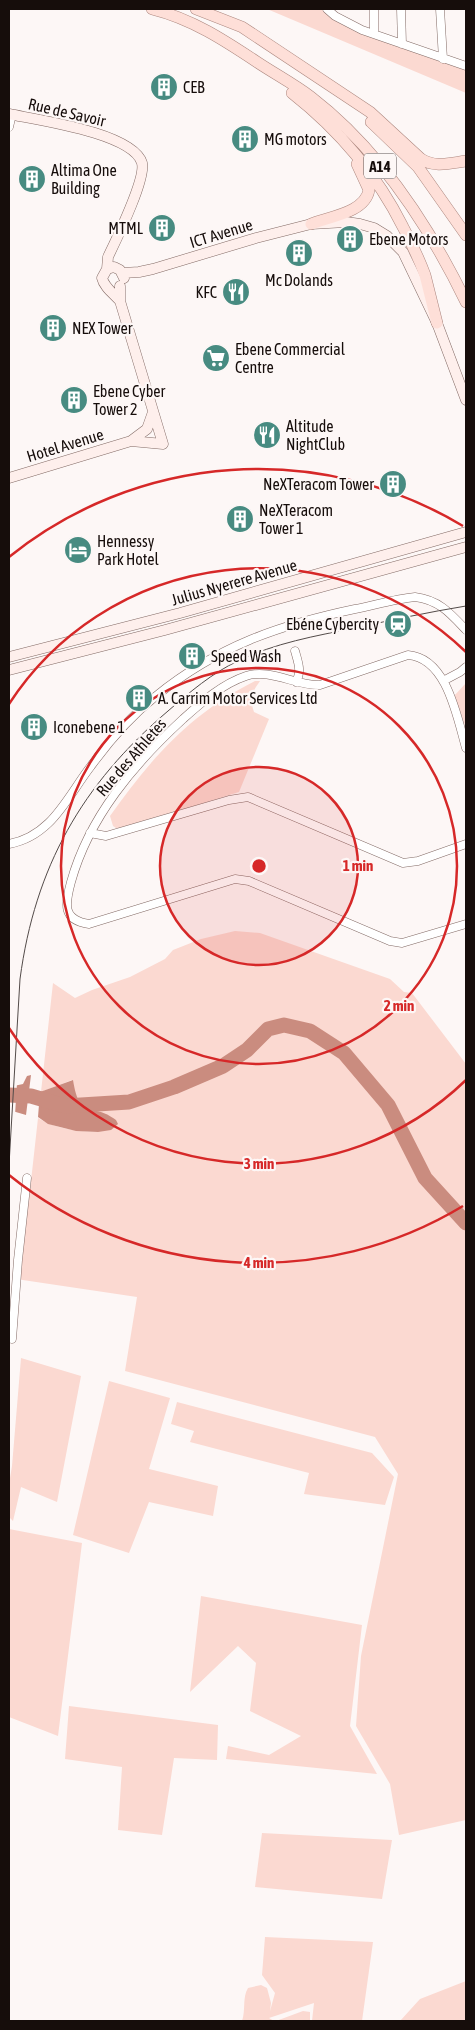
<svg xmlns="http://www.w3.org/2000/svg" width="475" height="2030" font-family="'Asap Condensed',sans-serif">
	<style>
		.green { fill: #fbd9d1 }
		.water { fill: #ca8c7f }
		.pier { fill: #fdf7f6 }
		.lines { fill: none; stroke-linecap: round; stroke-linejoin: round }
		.river { stroke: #ca8c7f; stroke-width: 15 }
		.street-casing { stroke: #836b66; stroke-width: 9 }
		.secondary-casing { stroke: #836b66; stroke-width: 11 }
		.primary-casing { stroke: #ac877f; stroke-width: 12 }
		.street { stroke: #fff; stroke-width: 8 }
		.secondary { stroke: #feefec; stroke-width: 10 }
		.primary { stroke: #fedfd8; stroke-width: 11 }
		.tram { stroke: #534b49; stroke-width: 1 }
		.ring { fill: none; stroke: #d62828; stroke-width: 2.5 }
		.labels { text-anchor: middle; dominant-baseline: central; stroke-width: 4.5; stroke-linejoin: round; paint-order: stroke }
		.shield { fill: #fdf7f6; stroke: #5b5352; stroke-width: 1 }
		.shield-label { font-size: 15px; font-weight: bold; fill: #160d0b }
		.poi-label { font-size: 16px; fill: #160d0b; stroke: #fdf7f6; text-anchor: start }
		.street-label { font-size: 16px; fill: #160d0b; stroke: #fdf7f6 }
		.centre { fill: #d62828; stroke: #fdf7f6; stroke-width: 2.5 }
		.ring-label { font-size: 15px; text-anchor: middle; font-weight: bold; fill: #d62828; stroke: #fdf7f6; stroke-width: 4.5; stroke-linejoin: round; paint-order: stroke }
	</style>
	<rect width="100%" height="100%" fill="#fdf7f6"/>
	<path class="green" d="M267,9H321L334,19L353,30L466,70V93Z
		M255,681H260C251,694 249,697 254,712L269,719L239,792L123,828H116L113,826L110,816C151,758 191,713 255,681Z
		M466,683V728L454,696Z
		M235,931L260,933L390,979L404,992L412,993L466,1064V1820L399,1835L390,1784L356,1726L361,1656L398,1474L375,1437L125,1371L137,1297L16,1279L30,1190L38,1118C56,1129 77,1131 98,1132L100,1112C78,1109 76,1099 72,1080L41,1092L53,983L75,998L92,990L130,977L165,959L173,950L201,939Z
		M21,1358L81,1376L57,1502L21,1487L13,1521L9,1517V1484L12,1466Z
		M109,1381L170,1398L149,1469L218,1486L213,1516L149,1502L129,1553L73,1535Z
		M177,1402L372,1453L394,1477L385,1505L304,1494L309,1473L190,1442L194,1431L171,1424Z
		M9,1529L82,1543L58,1736L9,1717Z
		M201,1596L362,1625L350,1726L377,1774L226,1759L228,1746L269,1755L301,1736L250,1711L256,1663L238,1646L190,1692Z
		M69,1706L218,1725L217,1760L174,1758L162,1835L118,1830L122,1767L65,1759Z
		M262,1833L392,1840L382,1899L255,1887Z
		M265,1937L373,1942L362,2021H312L314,2003L269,2018L274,2021H242C246,2010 242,1998 248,1988L261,1985L267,1988L271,2003L270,2011L275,1993L262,1975Z
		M466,1981V2021H400L420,1999Z
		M303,2011L310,2012V2021H276Z"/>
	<path class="water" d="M31,1075L26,1115L9,1110V1087L23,1084L27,1076Z
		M73,1080C80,1123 92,1101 116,1120L118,1124L111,1130L98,1132L76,1131L48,1124L38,1117L40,1092Z"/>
	<path class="pier" d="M17,1083L15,1115L9,1113V1085Z"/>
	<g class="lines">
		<path class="river" d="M9,1095L31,1096L65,1106L129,1102L174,1087L223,1066L247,1050L268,1029L284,1025L310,1031L344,1053L388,1105L425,1178L466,1223"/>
		<g class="street-casing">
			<path id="street" d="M327,9L335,16L362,30L466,66
				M401,9L402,44
				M440,9L443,59
				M374,34V9
				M9,127L12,114
				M295,651C298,662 302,671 296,682
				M443,681L460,672L466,667
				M466,748C457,717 447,658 408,655L320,685C296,686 270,668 246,676C222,684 202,702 183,719C134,764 89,817 71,882C65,904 62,920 89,924L235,879L249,881L390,941L402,943L466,924
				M90,833L106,836L229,800L248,797L403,863L418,861L466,844
				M9,844C52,836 67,797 91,766C110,740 131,716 156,696C218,646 279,625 355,609C375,605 395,599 415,597C439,600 450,613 466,630
				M12,1339L18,1260L27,1178"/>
		</g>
		<g class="secondary-casing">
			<path id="secondary" d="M9,114C38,120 133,133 142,163C146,179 116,240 108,257L107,269
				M123,273L139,272L153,269L256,238L311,224L346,222L360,224L374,228L387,236L403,252L437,323L466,400
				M120,286V301L163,444L131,441
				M120,301C114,294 104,287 102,278L107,269L114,267L120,270L124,278
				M9,478L131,441L147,429L153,412
				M9,657L180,613L466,532
				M9,670L165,630L466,547"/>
		</g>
		<g class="primary-casing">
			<path id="primary" d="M152,9C192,19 224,40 257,62C275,74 294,84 311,97C380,150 429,226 466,302
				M196,9L242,27L370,112L421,159C435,168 450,163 466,161
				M292,93C339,130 376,173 403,227C411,242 419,259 425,275C429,291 433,307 437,323
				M371,122L418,167L466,235
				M311,224C328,217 365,213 369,190L357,164"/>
		</g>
		<use href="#street" class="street"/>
		<use href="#secondary" class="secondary"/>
		<use href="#primary" class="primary"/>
		<path class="tram" d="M9,1165L20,979C35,867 82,784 168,711C190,692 212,673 238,661C275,643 315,636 355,628C392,620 429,612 466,606"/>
	</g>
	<circle cx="259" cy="866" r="99" fill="#d62828" fill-opacity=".12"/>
	<g class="ring">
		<circle cx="259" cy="866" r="99"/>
		<circle cx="259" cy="866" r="198"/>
		<path d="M466 1080A298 298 0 0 1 9 1028M9 704A298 298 0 0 1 466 652"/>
		<path d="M463 1206A397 397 0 0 1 9 1175M9 557A397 397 0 0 1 463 526"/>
	</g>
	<defs>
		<g id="building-disc" transform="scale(1.4375)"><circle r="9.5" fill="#478b81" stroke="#fdf7f6"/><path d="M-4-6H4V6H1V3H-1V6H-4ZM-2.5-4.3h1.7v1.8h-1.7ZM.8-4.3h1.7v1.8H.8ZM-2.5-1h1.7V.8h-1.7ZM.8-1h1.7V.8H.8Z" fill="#fff"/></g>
		<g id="restaurant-disc" transform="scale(1.4375)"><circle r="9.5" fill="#478b81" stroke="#fdf7f6"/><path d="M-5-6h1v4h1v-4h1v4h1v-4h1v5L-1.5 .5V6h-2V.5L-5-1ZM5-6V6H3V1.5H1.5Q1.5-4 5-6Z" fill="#fff"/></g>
		<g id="supermarket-disc" transform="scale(1.4375)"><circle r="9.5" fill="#478b81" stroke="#fdf7f6"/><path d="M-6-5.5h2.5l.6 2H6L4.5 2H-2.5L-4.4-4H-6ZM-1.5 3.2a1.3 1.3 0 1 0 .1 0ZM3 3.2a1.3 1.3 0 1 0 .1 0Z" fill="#fff"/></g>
		<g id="hotel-disc" transform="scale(1.4375)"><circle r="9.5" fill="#478b81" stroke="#fdf7f6"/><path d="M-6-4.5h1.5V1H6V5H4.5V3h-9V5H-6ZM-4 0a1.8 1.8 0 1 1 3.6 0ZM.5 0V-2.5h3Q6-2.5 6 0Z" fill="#fff"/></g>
		<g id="station-disc" transform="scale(1.4375)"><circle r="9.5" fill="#478b81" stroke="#fdf7f6"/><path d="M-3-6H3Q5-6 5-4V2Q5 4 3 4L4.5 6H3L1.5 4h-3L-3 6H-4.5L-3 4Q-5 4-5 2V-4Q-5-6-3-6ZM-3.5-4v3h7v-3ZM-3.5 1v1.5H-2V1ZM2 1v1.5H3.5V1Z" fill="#fff"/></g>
	</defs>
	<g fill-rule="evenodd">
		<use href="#building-disc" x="164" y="87"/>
		<use href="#building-disc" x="245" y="139"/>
		<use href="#building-disc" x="32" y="179"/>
		<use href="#building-disc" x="162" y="228"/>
		<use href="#building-disc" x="350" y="239"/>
		<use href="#building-disc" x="299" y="253"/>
		<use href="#restaurant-disc" x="236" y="292"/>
		<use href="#building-disc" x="53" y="328"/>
		<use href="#supermarket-disc" x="216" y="358"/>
		<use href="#building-disc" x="74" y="400"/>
		<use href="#restaurant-disc" x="267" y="435"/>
		<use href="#building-disc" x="393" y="484"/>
		<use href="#building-disc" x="240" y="519"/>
		<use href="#hotel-disc" x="78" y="550"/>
		<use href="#station-disc" x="398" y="624"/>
		<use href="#building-disc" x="192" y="656"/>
		<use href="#building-disc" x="139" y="698"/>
		<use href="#building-disc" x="34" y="727"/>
	</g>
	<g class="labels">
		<rect class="shield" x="364" y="153.5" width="32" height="25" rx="4"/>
		<g class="shield-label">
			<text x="380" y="166">A14</text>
		</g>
		<g class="poi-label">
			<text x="183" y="87">CEB</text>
			<text x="264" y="139">MG motors</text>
			<text x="51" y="170">Altima One<tspan x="51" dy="18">Building</tspan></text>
			<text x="143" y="228" text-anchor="end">MTML</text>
			<text x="369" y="239">Ebene Motors</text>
			<text x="299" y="280" text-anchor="middle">Mc Dolands</text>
			<text x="217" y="292" text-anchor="end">KFC</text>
			<text x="72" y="328">NEX Tower</text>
			<text x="235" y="349">Ebene Commercial<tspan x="235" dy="18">Centre</tspan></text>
			<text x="93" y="391">Ebene Cyber<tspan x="93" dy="18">Tower 2</tspan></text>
			<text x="286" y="426">Altitude<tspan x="286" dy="18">NightClub</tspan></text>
			<text x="374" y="484" text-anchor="end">NeXTeracom Tower</text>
			<text x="259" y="510">NeXTeracom<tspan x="259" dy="18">Tower 1</tspan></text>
			<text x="97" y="541">Hennessy<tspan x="97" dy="18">Park Hotel</tspan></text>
			<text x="379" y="624" text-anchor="end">Ebéne Cybercity</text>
			<text x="211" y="656">Speed Wash</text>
			<text x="158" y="698">A. Carrim Motor Services Ltd</text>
			<text x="53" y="727">Iconebene 1</text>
		</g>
		<g class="street-label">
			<text transform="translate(67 112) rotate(13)">Rue de Savoir</text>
			<text transform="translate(221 233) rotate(-17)">ICT Avenue</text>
			<text transform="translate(65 445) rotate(-17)">Hotel Avenue</text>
			<text transform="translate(234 582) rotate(-16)">Julius Nyerere Avenue</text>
			<text transform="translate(131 757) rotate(-49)">Rue des Athletes</text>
		</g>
	</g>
	<circle cx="259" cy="866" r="8" class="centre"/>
	<g class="ring-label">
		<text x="358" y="871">1 min</text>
		<text x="399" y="1011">2 min</text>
		<text x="259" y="1169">3 min</text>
		<text x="259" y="1268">4 min</text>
	</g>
	<rect width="475" height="2030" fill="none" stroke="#160d0b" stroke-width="20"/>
</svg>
